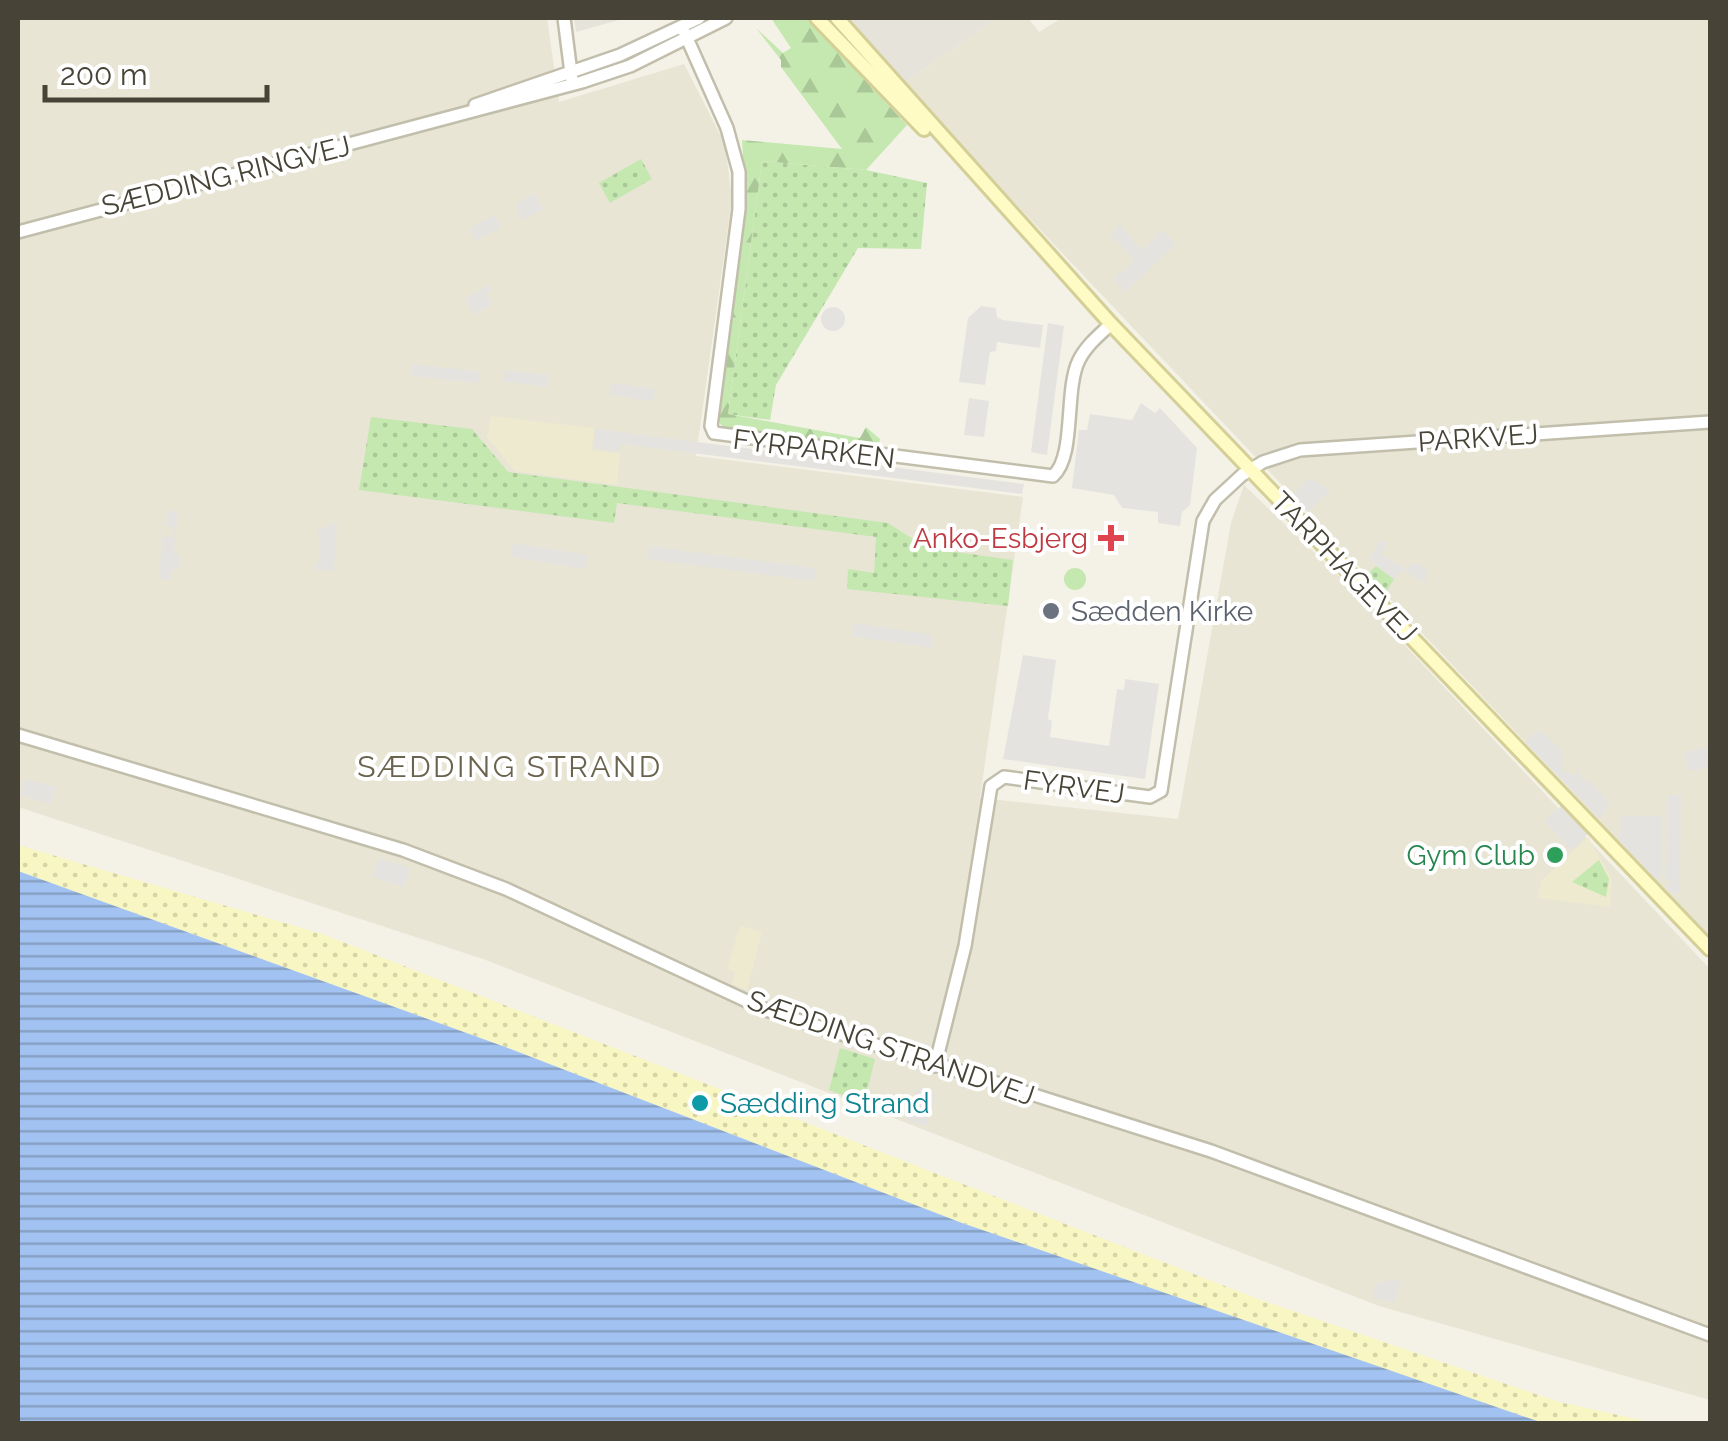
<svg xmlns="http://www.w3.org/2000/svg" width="1728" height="1441" font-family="Raleway,sans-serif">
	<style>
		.residential { fill: #e8e5d5 }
		.industrial { fill: #e6e3db }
		.education { fill: #edead0 }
		.grass { fill: url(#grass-dots) }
		.forest { fill: url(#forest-firs) }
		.sand { fill: url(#sand-dots) }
		.garden { fill: #c4e8af }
		.parking { fill: #e5e3df }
		.water { fill: url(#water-rules) }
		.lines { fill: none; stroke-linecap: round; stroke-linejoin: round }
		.tertiary-casing { stroke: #c2beac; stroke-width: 16 }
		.secondary-casing { stroke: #d4cf96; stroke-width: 18 }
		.tertiary { stroke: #fff; stroke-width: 11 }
		.secondary { stroke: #fffbc5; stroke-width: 12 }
		.health-dot { fill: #e0444e; stroke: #fff; stroke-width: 4 }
		.worship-dot { fill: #6b7280; stroke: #fff; stroke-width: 4 }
		.leisure-dot { fill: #2e9e5b; stroke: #fff; stroke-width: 4 }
		.culture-dot { fill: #0f9aa8; stroke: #fff; stroke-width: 4 }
		.labels { text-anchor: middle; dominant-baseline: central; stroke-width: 8; stroke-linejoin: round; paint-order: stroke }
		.street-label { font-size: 28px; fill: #474336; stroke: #fff }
		.health-label { font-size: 28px; fill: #be3a42; stroke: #fff; text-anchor: end }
		.worship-label { font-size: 28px; fill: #5b616d; stroke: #fff; text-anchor: start }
		.leisure-label { font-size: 28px; fill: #27864d; stroke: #fff; text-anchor: end }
		.culture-label { font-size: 28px; fill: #0d838f; stroke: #fff; text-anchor: start }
		.neighbourhood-label { font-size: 30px; letter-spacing: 2.5px; fill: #6a634d; stroke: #fff }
	</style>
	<defs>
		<pattern id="grass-dots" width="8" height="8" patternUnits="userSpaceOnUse" patternTransform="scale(2.5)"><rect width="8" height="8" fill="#c4e8af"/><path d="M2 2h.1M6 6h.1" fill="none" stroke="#aac897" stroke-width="1.8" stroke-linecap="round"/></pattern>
		<pattern id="forest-firs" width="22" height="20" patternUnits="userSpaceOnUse" patternTransform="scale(2.5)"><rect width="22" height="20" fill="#c4e8af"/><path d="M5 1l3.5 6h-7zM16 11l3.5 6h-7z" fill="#aac897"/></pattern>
		<pattern id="sand-dots" width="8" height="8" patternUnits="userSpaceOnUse" patternTransform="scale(2.5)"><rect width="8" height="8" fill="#f8f6c2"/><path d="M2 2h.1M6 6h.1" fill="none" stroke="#d6d4a7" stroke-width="1.8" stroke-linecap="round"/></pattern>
		<pattern id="water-rules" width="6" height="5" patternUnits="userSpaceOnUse" patternTransform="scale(2.5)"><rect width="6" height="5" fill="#a2c3f1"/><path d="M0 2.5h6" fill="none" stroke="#86a0c4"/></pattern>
	</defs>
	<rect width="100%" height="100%" fill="#f4f2e7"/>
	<path class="residential" d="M18,18H547L559,102L684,64L725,144L732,199L696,456L1023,497L980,798L1178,819L1231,523L1244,485L1345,582L1710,969V1400L1379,1306L483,959L18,807Z
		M998,18H1028L1039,32L1062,18H1710V937L902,84Z"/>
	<path class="industrial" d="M574,18H626L576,32Z
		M849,18H998L902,84Z"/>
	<path class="education" d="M491,416L594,428L592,450L620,453L617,485L515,471L487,437Z
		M1588,837L1612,879L1610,907L1538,898L1541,881Z
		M740,926L762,932L747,990L732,984L735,972L727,969Z"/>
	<path class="grass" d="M641,159L652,179L610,203L599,183Z
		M762,161L866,170L927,183L921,249L858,248L776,385L770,420L728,414Z
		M371,417L472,429L508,472L888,523L927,548L1013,560L1008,606L847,589L848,569L874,573L876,537L617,503L614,523L359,490Z
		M1376,566L1394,579L1384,595L1366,576Z
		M1599,860L1609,879L1606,897L1572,882Z
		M840,1048L875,1059L864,1103L829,1090Z"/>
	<path class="forest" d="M771,18H807L907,125L866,170L762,161L728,414L860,438L866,427L880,439L878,451L724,428L719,422L746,200L742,140L842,149L781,67V60L756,28L783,53L791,48Z"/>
	<path class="sand" d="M18,845L322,934L1258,1299L1559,1402L1654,1423H1540L962,1223L508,1048L18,871Z"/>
	<path class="garden" d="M1064 579a11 11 0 1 1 22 0a11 11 0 1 1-22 0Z"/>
	<path class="parking" d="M535,193L543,209L521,221L516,204Z
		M495,215L501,227L476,241L469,229Z
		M1119,224L1142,250L1163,230L1176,244L1125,292L1113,279L1135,261L1119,244L1122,240L1117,243L1111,237Z
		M489,285L492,291L486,294L492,304L474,315L465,299Z
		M981,306L996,308L997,317L1003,320L1043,325L1040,348L997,342L996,351L990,352L985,385L959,382L968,318Z
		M821 319a12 12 0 1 1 24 0a12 12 0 1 1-24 0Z
		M1048,323L1064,326L1047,455L1031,452Z
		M412,364L481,372L479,383L411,376Z
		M504,370L549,375L547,387L503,381Z
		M611,383L655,389L653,401L609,395Z
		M969,398L989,401L984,437L964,435Z
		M1141,403L1155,413L1160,408L1197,448L1190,505L1182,512L1180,526L1158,523V512L1122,508L1114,495L1072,488L1079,430H1087L1090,414L1132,420Z
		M596,429L1024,484L1022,494L620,444L618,452L594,448Z
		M1309,478L1331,491L1308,512L1292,495Z
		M167,511H178L174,553L180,555L179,567L171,572V580L159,579L162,537H173V527L166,526Z
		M328,523H337L334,571L314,570L315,563L320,562L318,528H327Z
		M1380,540L1387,543L1381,554L1407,570L1413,562L1427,569L1426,583L1401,570L1394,579L1369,559Z
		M513,543L588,555L586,569L511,557Z
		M649,546L816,568L814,581L647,559Z
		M853,623L930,634L934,648L851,636Z
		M1023,655L1056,660L1048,719L1052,721L1050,737L1109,746L1117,689L1124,690L1125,679L1159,684L1145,779L1003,759Z
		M1539,729L1562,751L1563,771L1574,775L1579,769L1582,780H1588L1610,803L1600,819L1525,742Z
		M1710,747V767L1688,771L1685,752Z
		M25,779L56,787L51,804L20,795Z
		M1667,795H1681L1680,893H1671L1666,887L1671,881L1666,880Z
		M1561,806L1588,834L1571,850L1544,821Z
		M1622,816H1662V875L1657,880L1619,840Z
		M379,858L410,868L404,887L373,877Z
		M917,1089L936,1095L926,1126L907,1120Z
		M1402,1279L1394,1303L1372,1297L1377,1283Z"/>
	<path class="water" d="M18,871L508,1048L962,1223L1543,1423H18Z"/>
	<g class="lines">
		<g class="tertiary-casing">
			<path id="tertiary" d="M564,18L572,81
				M682,27L727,128L739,172V209L711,426L714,433L1053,476C1076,456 1064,390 1079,360C1086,346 1099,335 1111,324
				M475,105L620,55L699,18
				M18,232L582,82L630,66L726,18
				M18,735L403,850L506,889L766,1010L1211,1151L1710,1335
				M935,1066L965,946L991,786L1004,777L1150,797L1161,791L1203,521L1215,500L1242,475L1263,462L1300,450L1710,422"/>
		</g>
		<g class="secondary-casing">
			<path id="secondary" d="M817,18L924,129
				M837,18L1111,324L1710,949"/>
		</g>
		<use href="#tertiary" class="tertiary"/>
		<use href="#secondary" class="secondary"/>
	</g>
	<path class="health-dot" d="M1106 523h10v10h10v10h-10v10h-10v-10h-10v-10h10z"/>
	<circle class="worship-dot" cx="1051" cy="611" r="10"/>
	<circle class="leisure-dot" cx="1555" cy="855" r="10"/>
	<circle class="culture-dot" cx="700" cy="1103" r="10"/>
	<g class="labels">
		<g class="street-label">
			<text transform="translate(226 176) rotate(-14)">SÆDDING RINGVEJ</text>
			<text transform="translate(1478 438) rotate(-4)">PARKVEJ</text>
			<text transform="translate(814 449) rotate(7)">FYRPARKEN</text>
			<text transform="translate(1344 567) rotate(46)">TARPHAGEVEJ</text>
			<text transform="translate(1074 787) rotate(8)">FYRVEJ</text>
			<text transform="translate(891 1048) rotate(19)">SÆDDING STRANDVEJ</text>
		</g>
		<g class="health-label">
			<text x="1088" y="538">Anko-Esbjerg</text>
		</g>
		<g class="worship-label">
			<text x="1071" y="611">Sædden Kirke</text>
		</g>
		<g class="leisure-label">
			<text x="1535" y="855">Gym Club</text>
		</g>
		<g class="culture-label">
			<text x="720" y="1103">Sædding Strand</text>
		</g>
		<g class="neighbourhood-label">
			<text x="510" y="766">SÆDDING STRAND</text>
		</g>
	</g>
	<rect width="1728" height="1441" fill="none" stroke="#474336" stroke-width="40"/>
	<path d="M45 85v15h222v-15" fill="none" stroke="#474336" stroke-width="5"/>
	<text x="60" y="85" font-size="30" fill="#474336" stroke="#ffffff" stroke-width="8" paint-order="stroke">200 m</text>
</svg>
